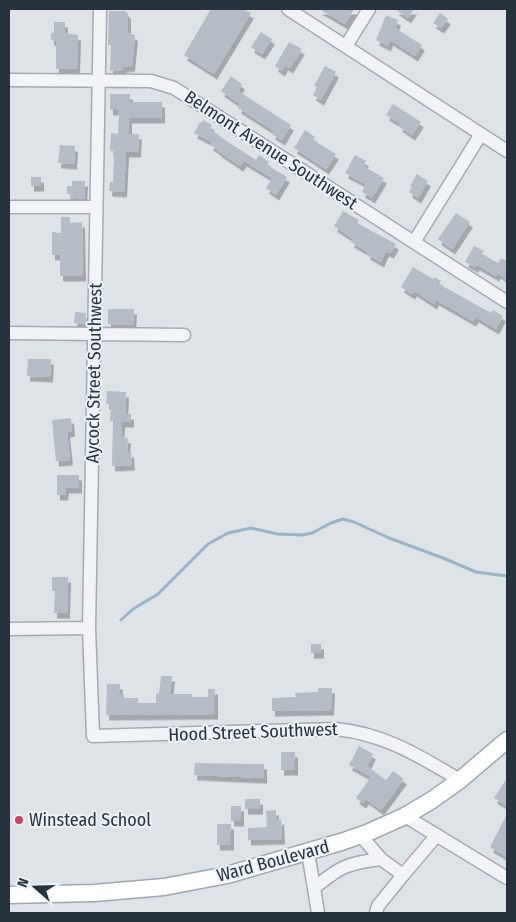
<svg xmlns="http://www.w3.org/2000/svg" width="516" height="922" viewBox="0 0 516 922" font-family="'Fira Sans Condensed',sans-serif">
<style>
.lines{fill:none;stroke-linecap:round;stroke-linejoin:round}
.stream{stroke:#98b4c9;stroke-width:3}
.building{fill:#b5bcc5;filter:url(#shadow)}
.minor-casing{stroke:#a3aab2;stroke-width:15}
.major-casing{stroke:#9da8b4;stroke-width:19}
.minor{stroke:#f1f3f6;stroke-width:12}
.major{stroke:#fff;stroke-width:16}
.poi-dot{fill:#d13f62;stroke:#edf2f6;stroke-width:2}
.labels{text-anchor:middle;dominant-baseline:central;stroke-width:4;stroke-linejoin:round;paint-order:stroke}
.street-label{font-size:18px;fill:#27323f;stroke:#edf2f6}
.poi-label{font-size:18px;fill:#27323f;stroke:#edf2f6;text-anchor:start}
</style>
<defs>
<filter id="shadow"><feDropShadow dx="3" dy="5.5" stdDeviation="0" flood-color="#0004"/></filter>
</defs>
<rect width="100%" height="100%" fill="#dee3e8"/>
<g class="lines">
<!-- stream -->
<path class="stream" d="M121,620L133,609L158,594L208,544L228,533L251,528L278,534L302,535L312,533L331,523L343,519L354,522L389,538L443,558L476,572L507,576"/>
</g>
<!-- building -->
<path class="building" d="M211,9H243L251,13L214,74L184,55Z
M319,9H354L345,24Z
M395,9H414L408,18Z
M109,11H126V13H128V33L135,35L132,66L123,67V71H110L111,45H108Z
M440,13L448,19L441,28L433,23Z
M386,15L398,20L395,28L422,45L415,56L390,40L388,46L376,40Z
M54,22H65V33L78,35L77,69H56V41L51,40V33H54Z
M261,32L272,39L262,54L251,47Z
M289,42L302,49L290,68L285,65L282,71L275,66Z
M325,66L336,72L321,100L313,95L317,87L314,86Z
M231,76L242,84L238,91L291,125L282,140L272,134L274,131L238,108L240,104L221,91Z
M110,94H130V102H162V118H129V134H139L138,152H126L124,192L109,191L110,182H113L114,151H110L111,133L118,134L119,110H110Z
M393,104L421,122L412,135L399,126L401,124L386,115Z
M203,120L212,125L210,129L228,142L256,160L259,155L269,162L267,165L287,177L276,195L266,188L272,178L244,161L240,166L218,151V150L210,145L212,142L194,133L200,122L202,123Z
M305,130L315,137L313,140L336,154L326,169L294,148Z
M60,145L75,146L74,164L58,163Z
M355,155L366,161L363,166L384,178L372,198L362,192L366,184L345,173Z
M417,174L428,181L418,198L409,192L412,187L410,186Z
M31,177H41V186H31Z
M72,181H85L84,199H70V194H67V186H72Z
M343,211L359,220L357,223L396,244L391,253L386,251L381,262L367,254L368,252L351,242L353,239L334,226Z
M456,213L470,222L452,249L438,239Z
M61,217H70V223L82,222L83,276H60V255H52V232L61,233Z
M474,246L484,251L482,254L498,263L501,258L507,261V280L498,273L496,276L477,265L475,267L465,262Z
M413,267L433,279L434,277L441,281L439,284L491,313L493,310L503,316L496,329L476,317L473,321L436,300L434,304L414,291L412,294L401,287Z
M108,309H134L133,325L108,324Z
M75,312L86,313L85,324L74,323Z
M28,359H51L50,377L27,376Z
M107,391L126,392L125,414H131V422H122L121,437L128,438L127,452H131L132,465L112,466L113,421H110L111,404H106Z
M71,418L72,431L67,432L70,460L56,461L52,420Z
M57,475H79V488H66L65,495H57Z
M52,577H68L67,613H54L55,591H52Z
M311,644H321V653H311Z
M161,676H172L170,694H192V697H208V689H215V714L106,715L107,684H120L119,694H124V698H138V703H156V693L159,694Z
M318,688H332L331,710L272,711V698L296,697L295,693L318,692Z
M359,746L373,754L367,766L386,780L393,771L404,779L381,810L366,799L363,803L356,798L371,777L349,765Z
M281,752H295V770H281Z
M195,763L264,764V778L194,775Z
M507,778V806L494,798Z
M245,799H260V809H245Z
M231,806H241V821H231Z
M276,810V820L281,819L282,839L248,840V828L267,827L266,811Z
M507,814V857L490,847Z
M217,824H231V845H217Z"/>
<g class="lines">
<!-- minor casing -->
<g class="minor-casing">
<path id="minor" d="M100,9L89,628L93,736L336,729C385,734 419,756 460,780
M288,9L507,151
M346,46L369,9
M9,80L151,81L174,88L507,302
M9,207H96
M414,242L481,134
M9,333L184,335
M9,629L89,628
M405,816L507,878
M361,836L381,859
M308,853L314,888
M318,913L314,888C340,867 347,863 381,859L403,875L437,835
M376,913L378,906L403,875"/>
</g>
<!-- major casing -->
<g class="major-casing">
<path id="major" d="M9,895L94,893L164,887L227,875L341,842L367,833L405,816L432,800L460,780L507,740"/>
</g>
<!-- minor -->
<use href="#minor" class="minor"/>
<!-- major -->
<use href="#major" class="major"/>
</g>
<!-- markers -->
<circle class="poi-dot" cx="19" cy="820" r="5"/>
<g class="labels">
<!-- street labels -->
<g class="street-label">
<text transform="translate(271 150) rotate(33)">Belmont Avenue Southwest</text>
<text transform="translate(94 373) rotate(-89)">Aycock Street Southwest</text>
<text transform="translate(253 732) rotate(-2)">Hood Street Southwest</text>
<text transform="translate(273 861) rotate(-15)">Ward Boulevard</text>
</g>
<!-- poi labels -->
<g class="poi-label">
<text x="29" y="820">Winstead School</text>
</g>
</g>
<!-- border -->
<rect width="516" height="922" fill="none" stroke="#27323f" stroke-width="20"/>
<!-- north arrow -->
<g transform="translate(35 887) rotate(290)" stroke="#edf2f6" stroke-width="4" paint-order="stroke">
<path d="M0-4L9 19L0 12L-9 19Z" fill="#27323f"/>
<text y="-8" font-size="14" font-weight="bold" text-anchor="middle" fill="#27323f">N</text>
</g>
</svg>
